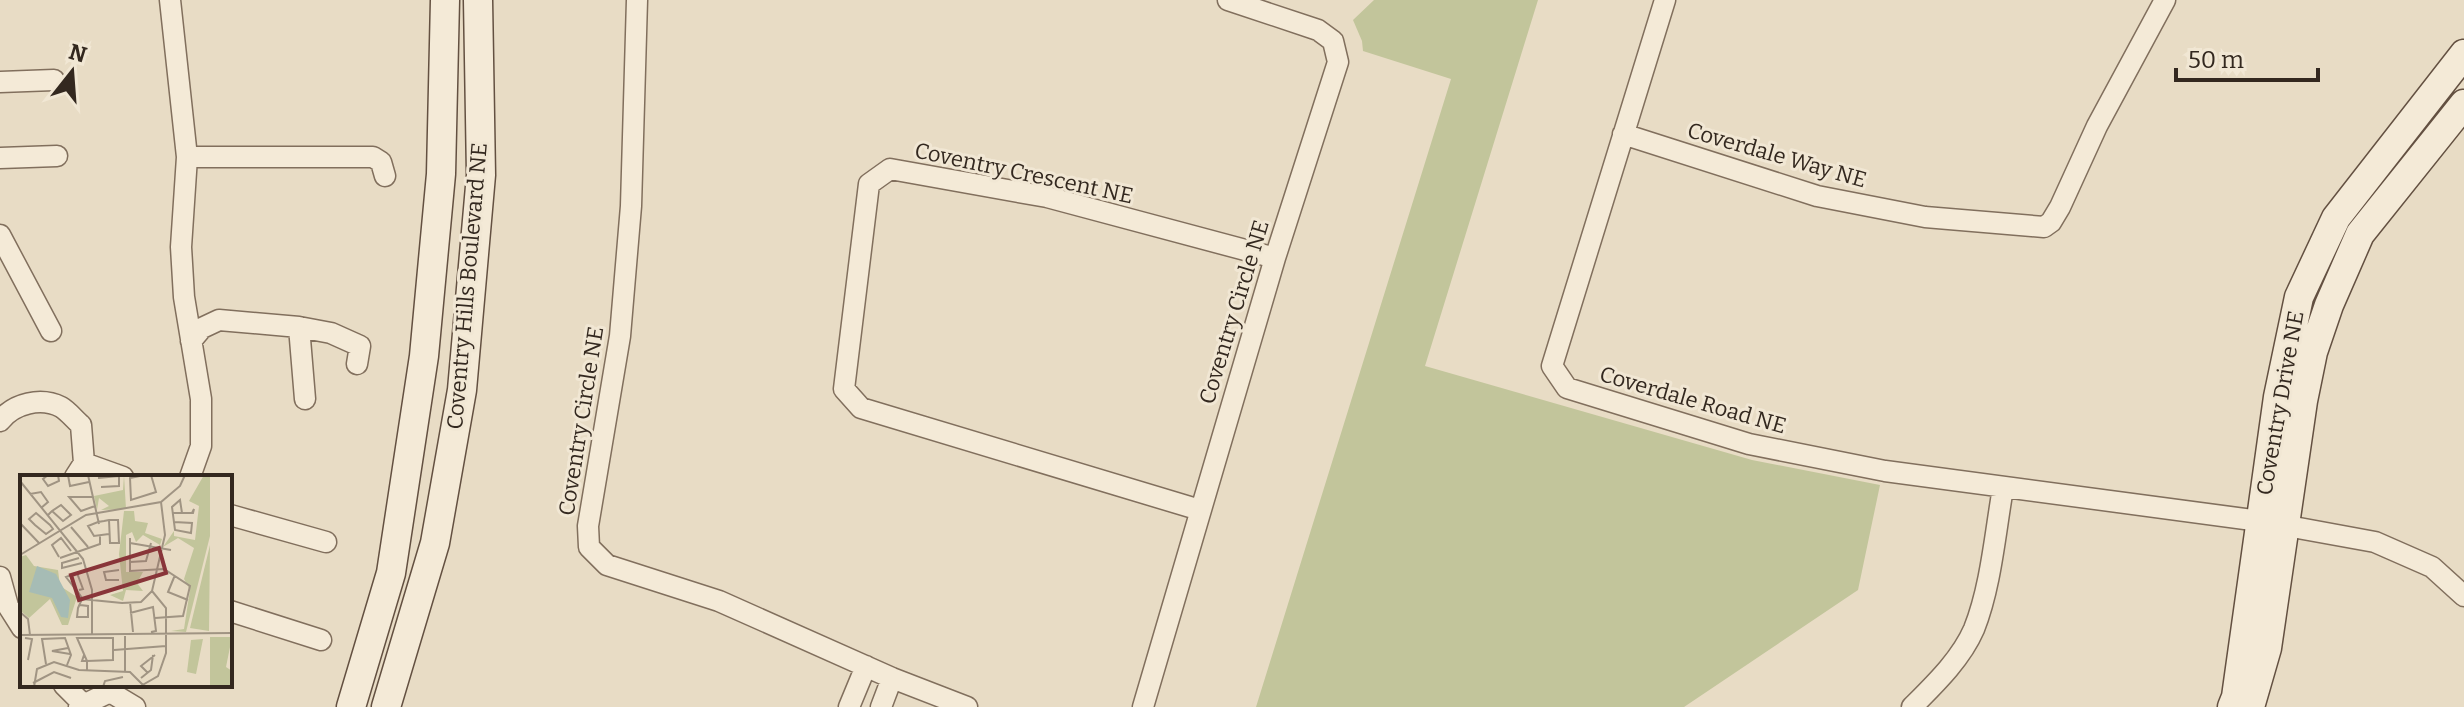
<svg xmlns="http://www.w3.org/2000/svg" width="2464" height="707" viewBox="0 0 2464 707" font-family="Bitter,serif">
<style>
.green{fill:#c2c59b}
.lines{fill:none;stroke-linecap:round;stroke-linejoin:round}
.street-casing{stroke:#816f5d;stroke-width:23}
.secondary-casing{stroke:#635041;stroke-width:31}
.street{stroke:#f4ead7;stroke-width:20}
.secondary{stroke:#f4ead7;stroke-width:28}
.labels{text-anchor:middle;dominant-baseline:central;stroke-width:6;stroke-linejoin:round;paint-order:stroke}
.street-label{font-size:22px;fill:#33281f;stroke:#f1e7d4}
.inset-road{fill:none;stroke:#a09483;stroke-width:2}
.view{fill:#893539;fill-opacity:0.15;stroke:#893539;stroke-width:4}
.inset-edge{fill:none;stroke:#33281f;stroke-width:4}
</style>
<rect width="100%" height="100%" fill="#e8dcc5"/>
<!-- green -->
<path class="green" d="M1374,0H1538L1425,366L1752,460L1880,485L1858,590L1684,707H1256L1451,79L1363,51L1362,41L1353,20Z"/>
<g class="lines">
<!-- street casing -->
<g class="street-casing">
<path id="street" d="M170,0L187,157L181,247L184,297L201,399V446L190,477
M637,0L631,206L620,336L588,526L589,547L607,565L719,601L892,678L967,707
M1665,0L1552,366L1567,388L1749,444L1885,471L2260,521L2375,542L2432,567L2464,596
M0,82L54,80
M1623,134L1817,196L1925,217L2044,227L2051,222L2060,207L2097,126L2165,0
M187,157H373L381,162L385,176
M0,158L57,156
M0,235L51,331
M299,327L305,399
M191,341L202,328L219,320L299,327L331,333L360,346L357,364
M0,421C14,403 41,397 61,407C68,411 75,420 81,425L84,463L75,477
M84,463L123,477
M1200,510L861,408L844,389L869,184L890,169L1047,197L1275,258
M230,515L326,542
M0,577L8,606L22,628
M230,611L321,640
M64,685L86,707
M103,685L110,692L135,707
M79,707L110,692
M849,707L866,666
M881,707L892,678
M1143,707L1275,258L1338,62L1333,41L1318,30L1228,0
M1912,707C1935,684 1961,659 1974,629C1991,586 1995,534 2003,488"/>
</g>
<!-- secondary casing -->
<g class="secondary-casing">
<path id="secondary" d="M351,707L391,573L424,356L441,174L445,0
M386,707L435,543L462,390L481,175L478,0
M2232,707L2236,697L2278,397L2299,297L2336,218L2464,54
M2250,707L2267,648L2303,401L2313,352L2329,305L2360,234L2464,104"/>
</g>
<!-- street -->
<use href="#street" class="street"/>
<!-- secondary -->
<use href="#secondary" class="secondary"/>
</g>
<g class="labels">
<!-- street labels -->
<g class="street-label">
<text transform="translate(1777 155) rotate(16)">Coverdale Way NE</text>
<text transform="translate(1024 173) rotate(12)">Coventry Crescent NE</text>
<text transform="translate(467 286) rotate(-85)">Coventry Hills Boulevard NE</text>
<text transform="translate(1234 312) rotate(-73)">Coventry Circle NE</text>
<text transform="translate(1693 400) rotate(16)">Coverdale Road NE</text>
<text transform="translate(2280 403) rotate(-80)">Coventry Drive NE</text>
<text transform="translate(581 421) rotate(-81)">Coventry Circle NE</text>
</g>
</g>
<!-- overview -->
<g transform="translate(20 475)">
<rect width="212" height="212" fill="#e8dcc5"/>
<path d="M104,0L106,34L81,35L89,31L79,23L77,35L74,21L103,15ZM184,0L190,2V61L166,157L151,156L164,154L170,115L164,104L174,73L158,63L143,72L154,56V61L175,65L179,31L169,26ZM104,36H114L115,46L128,48L125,58L142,64L140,70L123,60L116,67L112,57L106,60V97H123L117,108L123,116L106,115L103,126L90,120L103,116L99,79ZM190,70L189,156L170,153ZM6,80L14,91L38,95L40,111L57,122L48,150H42L30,124L9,143L0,135V82ZM190,162H212L206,192L212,196V212H190ZM183,164L176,199L167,197L171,165Z" fill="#c2c59b"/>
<path d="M17,91L36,99L50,125L48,143L41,142L32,123L9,117Z" fill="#a6bcb5"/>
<path class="inset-road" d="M28,0L23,4L28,11L39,6L38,0M48,0L50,11L69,7M68,0L79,49M125,0L110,3L111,25L136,17L131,0M78,3L99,1V11L81,12M0,6L63,84L72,115V161M10,19L21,17L28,27L21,33M73,22H49L61,36L75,31M16,38L30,50L33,54L26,59L15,50L9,44ZM153,38H173L174,34L172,38M27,41L32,36L41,30L51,40L43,46L32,36M154,47L172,48L171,58L155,55L152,32L160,25L162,38M0,48L19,68M51,52L68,72M89,59L74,61L68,51L78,47L84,46L89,45H98L99,68H90L89,45M110,63V96L144,94L170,111L163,141L135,143M110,68L151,75M0,80L66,40L141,27L160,11L165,0M39,82L32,70L41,63L51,76M40,83L80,69V60M59,83L42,88V93L62,88M110,87L126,86L131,68M99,95L84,97L86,105H99M155,100L148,117L168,125M56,115L46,102L57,98L63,114L59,115M62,123L56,114L62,124L102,128L121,127L132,116L145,60L141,27M110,127L113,157M60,130L68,131V142H57L58,133L62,124M0,137L8,144L10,160M110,138L133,132L136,156L131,157M0,160L212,158M5,163L12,164L8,185M48,173L32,176L50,179M94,175L146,171M64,180L62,186H67L93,185V163H57L67,186V196M26,189L22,164L45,163L51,180L47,190M105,196V159M128,198L121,191L135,180M121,203L131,195L133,180M13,208L34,197L51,203M14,212L17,194L34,187L59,195L110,197L125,212M83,212L85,206L103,202M119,212L138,201L146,178V133L132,116"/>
<path class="view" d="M139,73L146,98L59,125L51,100Z"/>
<rect width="212" height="212" class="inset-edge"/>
</g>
<!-- north arrow -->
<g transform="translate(72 72) rotate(17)" stroke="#f1e7d4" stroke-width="6" paint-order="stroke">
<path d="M0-6L14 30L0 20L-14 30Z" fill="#33281f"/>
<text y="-12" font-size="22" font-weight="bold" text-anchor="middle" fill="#33281f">N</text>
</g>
<!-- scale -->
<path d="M2176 68v12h142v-12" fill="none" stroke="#33281f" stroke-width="4"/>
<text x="2188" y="68" font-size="24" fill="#33281f" stroke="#f1e7d4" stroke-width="6" paint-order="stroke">50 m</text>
</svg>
